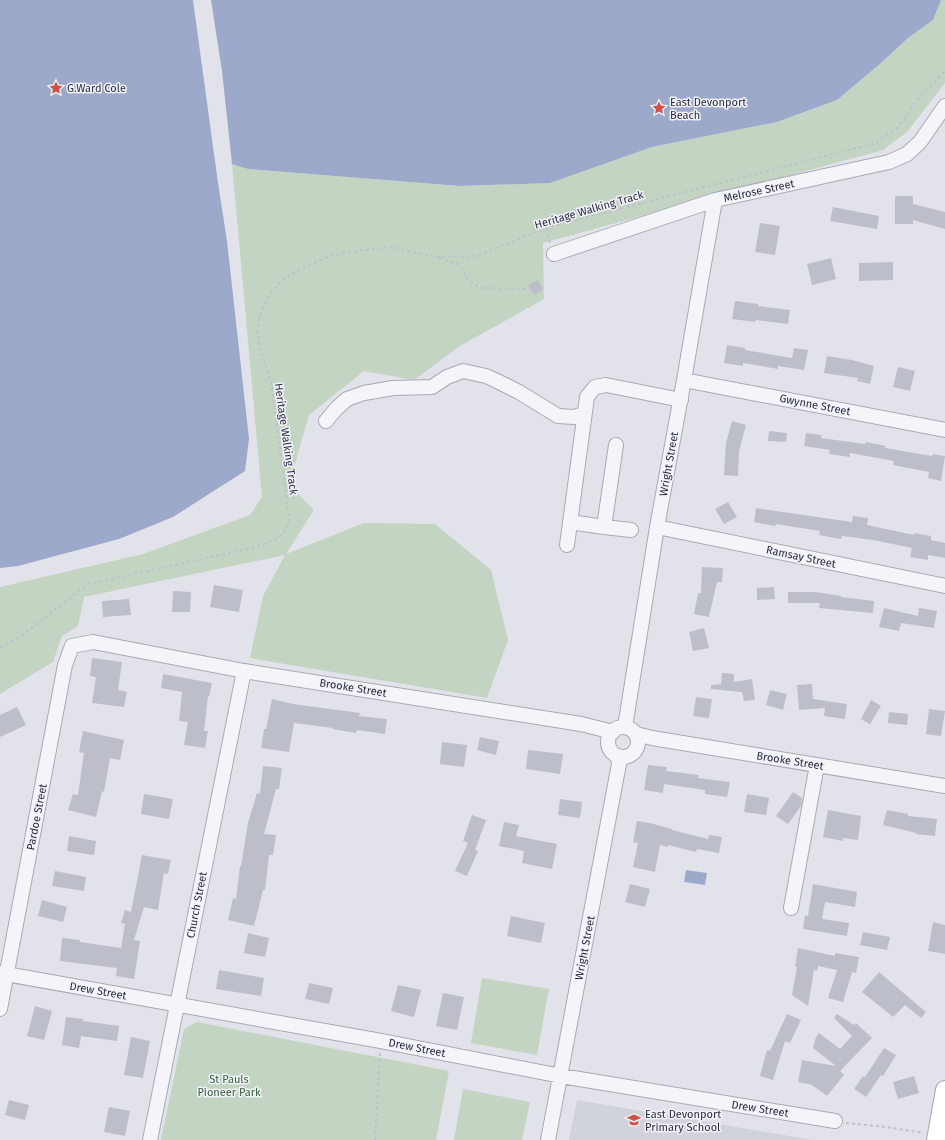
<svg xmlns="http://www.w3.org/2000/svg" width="945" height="1140" viewBox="0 0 945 1140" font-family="'Fira Sans',sans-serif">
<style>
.built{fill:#d0d2dc}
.green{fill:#c3d4c3}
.water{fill:#9da9ca}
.building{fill:#bcbeca}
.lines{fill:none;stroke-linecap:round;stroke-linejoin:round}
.minor-casing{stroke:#a7a9b5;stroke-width:16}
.major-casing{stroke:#a1a5b6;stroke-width:20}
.path{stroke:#c0c1ca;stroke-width:2;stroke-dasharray:3 3;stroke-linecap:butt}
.minor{stroke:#f5f5f9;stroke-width:14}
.major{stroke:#fff;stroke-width:18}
.labels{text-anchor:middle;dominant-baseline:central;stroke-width:3;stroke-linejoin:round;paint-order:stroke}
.poi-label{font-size:11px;fill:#2a2d43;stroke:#f2f3f8;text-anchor:start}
.street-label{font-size:11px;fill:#2a2d43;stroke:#f2f3f8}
.park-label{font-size:11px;fill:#375e38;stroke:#f2f3f8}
</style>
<rect width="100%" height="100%" fill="#e2e3ea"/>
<!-- built -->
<path class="built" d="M577,1100L813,1140H569Z"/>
<!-- green -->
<path class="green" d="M941,0H945V83L907,132L883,150L543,243L544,299L460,346L414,380L364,371L309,415L289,485L314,510L286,554L364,523L435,524L491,570L508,640L487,698L250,658L263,596L285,555L84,597L78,626L62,636L53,662L0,694V587L143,554L250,515L262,497L232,164L248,169L460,186L550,183L652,147L777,122L837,100L881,63L908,38L933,20Z
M482,978L549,989L537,1055L471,1043Z
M197,1022L449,1071L436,1140H161L184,1029Z
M463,1089L530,1102L522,1140H454Z"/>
<!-- water -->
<path class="water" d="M0,0H193L218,183L227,241L249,439L245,471L173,517L119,539L18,566L0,568Z
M211,0H941L933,20L908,38L881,63L837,100L777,122L652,147L550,183L460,186L248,169L232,164L222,71Z
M686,870L707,873L705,885L684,882Z"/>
<!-- building -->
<path class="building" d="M895,196H913V204L945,212V229L913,220V224H895Z
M833,207L879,216L877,229L830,221Z
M760,223L780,226L775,255L755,252Z
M831,258L836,279L812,285L807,264Z
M893,262V280L859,281V263Z
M538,280L543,290L534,295L528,285Z
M735,301L758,304V306L790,310L788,324L756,320L755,322L732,319Z
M727,345L745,348V350L792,358L794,348L808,350L804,370L778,366V369L743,363V366L724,363Z
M827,356L852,360L874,366L870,384L857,381L858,378L824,373Z
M898,367L915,371L910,391L893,387Z
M732,421L746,425L739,451L738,476L724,475L726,443Z
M769,431L787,433L786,442L768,441Z
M806,433L822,435L821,438L865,444L866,442L886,446L885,448L932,456L933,454L945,456L941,481L928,478L929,472L893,465L894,461L850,453V457L829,454L830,450L804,446Z
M728,502L737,517L724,524L715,509Z
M756,508L852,522L853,516L868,518L867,525L914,535V533L931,536V540L945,543V558L928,555V560L910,557L912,548L873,540L842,536L841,539L819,535L820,531L776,524L775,526L754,522Z
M702,567L723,568L722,582H717L709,617L694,614L698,593H701Z
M214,585L243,590L239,612L210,607Z
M774,587L775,599L757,600V588Z
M173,591L191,592L190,612H172Z
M788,592H816L841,596V597L874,601L873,613L819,608L820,603H788Z
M129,599L131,615L103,617L102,601Z
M884,608L918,616L919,608L937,611L934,628L901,623L899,631L879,627Z
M704,628L709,648L693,651L689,632Z
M92,658L122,662L118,690L127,692L124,707L92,703L96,677L90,676Z
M722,673L734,674V682L752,679L755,700L744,701L742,692L711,689V685L721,684Z
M163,674L212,683L209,697L208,696L204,731H208L205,748L184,745L188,722L179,721L182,692L161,688Z
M812,684L813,699L847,704L845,719L824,716L825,708L799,710L797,685Z
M770,690L787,694L783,710L766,705Z
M696,697L712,699L709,718L693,716Z
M272,699L293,704L360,713L359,716L387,719L385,734L357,730L356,733L332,729L333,728L294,723L289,752L261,748L264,729H266Z
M871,700L881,706L870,724L861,719Z
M17,707L26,725L0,737V715Z
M929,709L945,711L941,736L926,734Z
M889,712L908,714L907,725L888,723Z
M83,731L124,740L120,760L110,758L104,792L102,791L96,817L68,810L73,794L78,795L84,753L79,752Z
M480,737L499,741L496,755L477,750Z
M442,742L467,745L464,767L440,764Z
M528,750L563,754L560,774L526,769Z
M648,765L667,767L666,771L699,775L698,778L730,782L727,797L705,794V790L664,784L663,793L644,790Z
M263,766L282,768L279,789H276L264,834L276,835L273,855H269L265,890H263L254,926L228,920L233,898L236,899L240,866H241L248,823L257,793L260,794Z
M793,792L802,798L801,806L788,824L776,816Z
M144,794L173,799L169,819L141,814Z
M747,794L769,798L766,815L744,812Z
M560,799L582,802L580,818L558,815Z
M828,810L861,816L858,840L843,838V841L823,837Z
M887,810L908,814V816L937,819L935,836L916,834V833L883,825Z
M472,815L486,820L475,850L478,851L467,876L455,871L468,843L463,841Z
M637,821L650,823L672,829V830L708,839L709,835L722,837L719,853L697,849L696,852L668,845V847L660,845L655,872L633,867L638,843L633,842Z
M504,822L519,825L516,836L557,844L552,869L522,863L524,851L499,846Z
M69,836L96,841L94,855L67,851Z
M142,855L171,860L168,874L164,873L158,910L144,907L134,940L140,941L134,979L116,976L117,968L60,961L62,938L80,940V942L121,948L125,924L121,923L125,910L131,912Z
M55,871L86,877L84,891L52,886Z
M630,884L650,889L645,907L625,902Z
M813,884L857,892L855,907L825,902L822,919L849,923L847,936L803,929L805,915L808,916Z
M42,900L67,907L63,922L38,916Z
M511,916L545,923L541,943L507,936Z
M933,922L945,925V954L928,951Z
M863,932L890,937L887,950L860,945Z
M248,933L269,938L265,957L244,953Z
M798,948L835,956V953L859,957L856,973L852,972L843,1002L828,998L837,970L818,966L817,971L814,970L808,1006L792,995L797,967L795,966Z
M219,970L264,978L261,996L216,989Z
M879,972L926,1012L921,1018L905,1005L893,1017L862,992Z
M309,983L333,988L329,1004L305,999Z
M398,985L421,990L414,1017L391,1011Z
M443,993L464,997L457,1030L436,1026Z
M35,1006L52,1011L44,1040L27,1036Z
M787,1014L801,1020L790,1043L785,1041L773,1080L760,1076L767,1050L770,1051Z
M837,1014L854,1025L856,1023L872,1038L840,1071L844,1075L827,1096L812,1085L798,1082L802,1060L836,1066L813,1048L816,1037L819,1033L840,1049L852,1036L834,1018Z
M66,1017L83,1019V1021L119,1026L117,1041L81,1036L79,1048L62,1045Z
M131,1037L150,1041L143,1078L124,1075Z
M884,1048L896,1055L883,1076L881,1075L866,1097L854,1089L863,1076L865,1077Z
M914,1076L919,1093L898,1099L893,1082Z
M9,1100L29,1105L25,1120L5,1115Z
M109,1107L130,1111L125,1136L104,1132Z"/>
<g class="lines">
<!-- minor casing -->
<g class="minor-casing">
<path id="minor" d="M554,254L715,200L889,162L907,154L920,142L945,106
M684,380L945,430
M326,421L336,409L347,399L364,393L393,388L432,387L447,377L463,371L486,376L497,381L519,392L558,416L574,417L584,414
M570,522L604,527L631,530
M604,527L616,445
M657,527L945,586
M567,545L587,397L595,387L606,385L681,400
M625,727L657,527L684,380L715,200
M608 742a15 15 0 1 1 30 0a15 15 0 1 1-30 0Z
M636,734L652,738L945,786
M791,908L817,765
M0,973L381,1041L561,1076L835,1121
M0,1009L65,665L72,646L93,642L244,671L581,724L613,732
M150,1140L244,671
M548,1140L619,764L618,756"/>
</g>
<!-- major casing -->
<g class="major-casing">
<path id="major" d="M936,1140L945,1090"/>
</g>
<!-- path -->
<path class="path" d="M546,228L550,243
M439,258L458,264L462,268L466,278L475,285L482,288L526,289
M0,647L20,637L88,584L248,549C266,544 288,539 289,518L271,383L260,348L257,330L261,313L270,294L280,282L298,270L330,256L362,250L392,247L436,257L477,256L546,228L876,143L898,127L919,98L945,71
M846,1123L886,1127L923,1133
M375,1140L380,1053"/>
<!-- minor -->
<use href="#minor" class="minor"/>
<!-- major -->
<use href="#major" class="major"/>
</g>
<!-- icons -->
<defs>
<g id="sight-bare" transform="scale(1.08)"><path d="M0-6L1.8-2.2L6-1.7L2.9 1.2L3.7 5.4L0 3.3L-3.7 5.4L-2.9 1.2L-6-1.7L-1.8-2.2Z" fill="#cf5147" stroke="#f2f3f8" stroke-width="2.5" paint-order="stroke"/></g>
<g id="school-bare" transform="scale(1.08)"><path d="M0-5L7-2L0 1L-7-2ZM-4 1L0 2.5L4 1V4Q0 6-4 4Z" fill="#cf5147" stroke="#f2f3f8" stroke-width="2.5" paint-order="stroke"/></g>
</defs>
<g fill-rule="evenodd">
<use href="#sight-bare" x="56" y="88"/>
<use href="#sight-bare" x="659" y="108"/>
<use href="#school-bare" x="634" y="1120"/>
</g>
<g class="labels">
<!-- poi labels -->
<g class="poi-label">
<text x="67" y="88">G.Ward Cole</text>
<text x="670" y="102">East Devonport<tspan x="670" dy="13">Beach</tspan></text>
<text x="645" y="1114">East Devonport<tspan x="645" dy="13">Primary School</tspan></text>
</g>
<!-- street labels -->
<g class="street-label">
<text transform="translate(759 191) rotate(-12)">Melrose Street</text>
<text transform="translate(589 210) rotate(-16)">Heritage Walking Track</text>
<text transform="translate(815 405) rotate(11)">Gwynne Street</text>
<text transform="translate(286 439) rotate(82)">Heritage Walking Track</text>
<text transform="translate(669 464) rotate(-80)">Wright Street</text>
<text transform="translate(801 557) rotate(12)">Ramsay Street</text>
<text transform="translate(353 688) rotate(9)">Brooke Street</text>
<text transform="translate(790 761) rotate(9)">Brooke Street</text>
<text transform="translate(37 817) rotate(-79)">Pardoe Street</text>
<text transform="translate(197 905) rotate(-79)">Church Street</text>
<text transform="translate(585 948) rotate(-79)">Wright Street</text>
<text transform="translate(98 991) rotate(10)">Drew Street</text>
<text transform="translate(417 1048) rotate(11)">Drew Street</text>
<text transform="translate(760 1109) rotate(9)">Drew Street</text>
</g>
<!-- park labels -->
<g class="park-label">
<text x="229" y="1079">St Pauls<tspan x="229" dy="13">Pioneer Park</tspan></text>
</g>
</g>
</svg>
